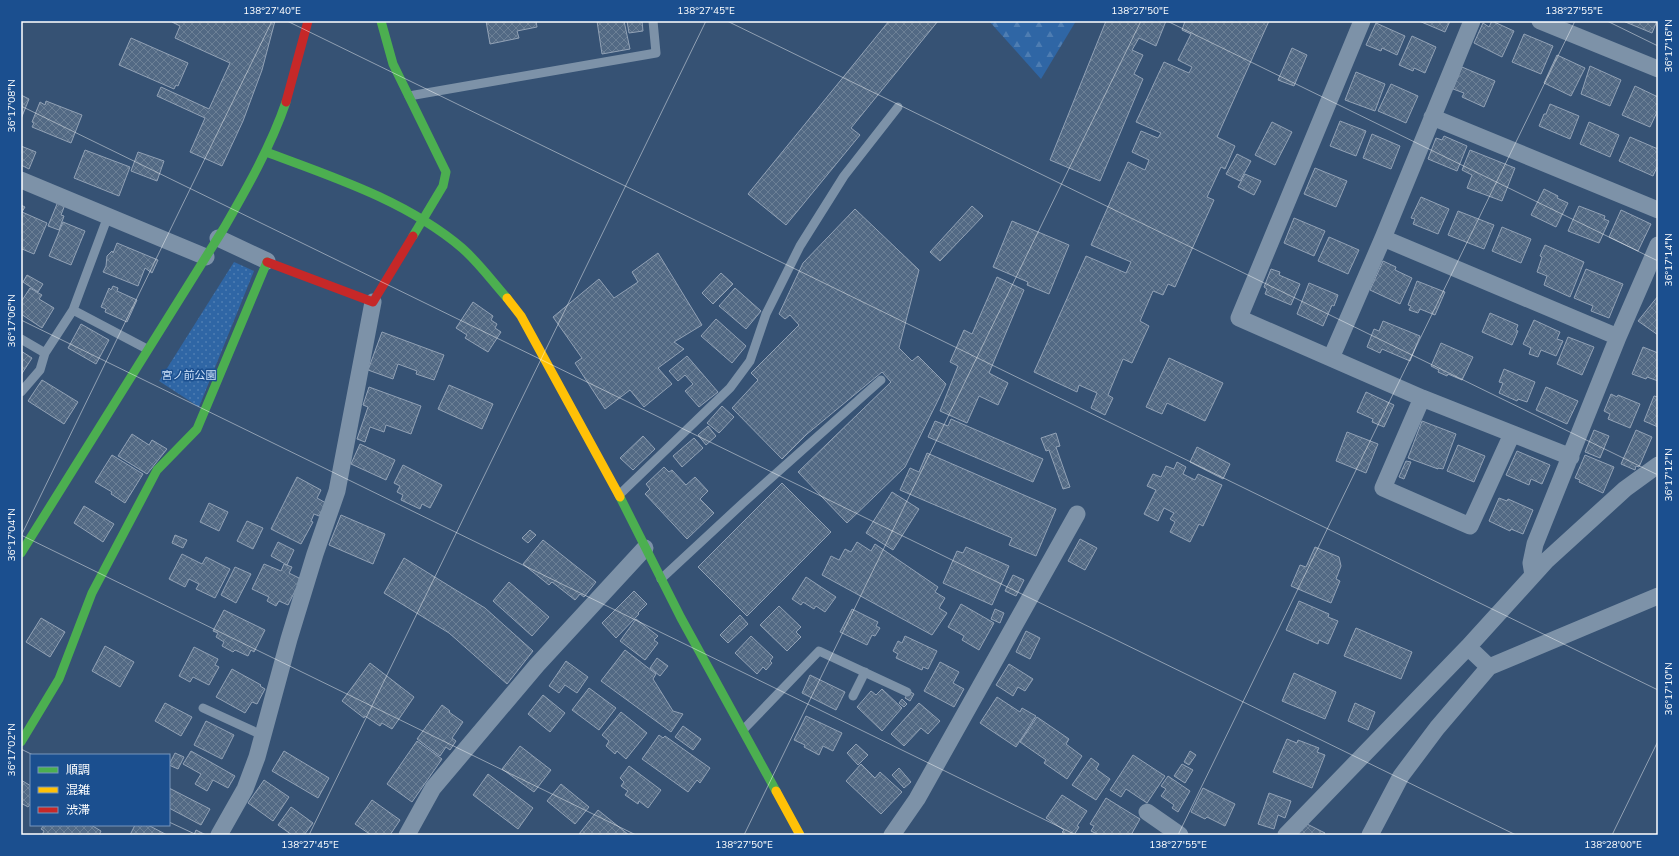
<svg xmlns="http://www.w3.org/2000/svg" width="1679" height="856" viewBox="0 0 1679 856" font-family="'Nunito Sans','Noto Sans JP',sans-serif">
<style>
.forest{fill:url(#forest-firs)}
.park{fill:url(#park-dots)}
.building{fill:url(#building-cross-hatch);stroke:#92a2b6}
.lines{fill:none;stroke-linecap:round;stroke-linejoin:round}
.lane{stroke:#7d92a8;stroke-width:9}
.street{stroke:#7d92a8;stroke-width:17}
.fast{stroke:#4caf50;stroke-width:9}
.slow{stroke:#ffc107;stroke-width:9}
.jam{stroke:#c62828;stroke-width:9}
.ticks{fill:none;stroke:#fff;stroke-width:1;stroke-opacity:0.45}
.labels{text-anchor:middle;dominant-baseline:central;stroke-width:3;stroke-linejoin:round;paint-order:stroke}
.park-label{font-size:11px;fill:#cfe3fa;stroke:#1b4f8f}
.neatline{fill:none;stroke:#fff;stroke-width:1.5}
.ticks-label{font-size:10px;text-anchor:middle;fill:#fff}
</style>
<defs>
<pattern id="forest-firs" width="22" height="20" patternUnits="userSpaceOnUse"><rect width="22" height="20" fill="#2f66a5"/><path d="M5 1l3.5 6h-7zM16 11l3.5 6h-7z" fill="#4e7db2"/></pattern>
<pattern id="park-dots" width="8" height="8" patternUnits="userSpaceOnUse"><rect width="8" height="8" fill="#2f66a5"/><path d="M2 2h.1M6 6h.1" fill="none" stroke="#4e7db2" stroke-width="1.8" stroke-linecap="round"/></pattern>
<pattern id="building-cross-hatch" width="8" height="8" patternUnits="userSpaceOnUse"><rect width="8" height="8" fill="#526984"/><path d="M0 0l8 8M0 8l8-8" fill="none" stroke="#6c8096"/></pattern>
</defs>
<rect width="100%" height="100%" fill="#365274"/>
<!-- forest -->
<path class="forest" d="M989,21H1076L1041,79Z"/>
<!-- park -->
<path class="park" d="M234,262L254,271L199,407L159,381Z"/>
<!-- building -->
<path class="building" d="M172,21H275L262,70L243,121L222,166L190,152L205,118L157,96L161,87L209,109L230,63L175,38L180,26L172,22Z
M486,21H536L537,27L517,31L519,38L490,44Z
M597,21H624L630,49L602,54Z
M627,21H642L643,31L629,33Z
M889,21H938L851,128L860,135L786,225L748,194Z
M1106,21H1166L1156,46L1139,38L1132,50L1143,55L1134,74L1143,79L1100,181L1050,160Z
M1185,21H1269L1217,137L1235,146L1225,169L1221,167L1207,197L1214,200L1175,287L1168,284L1163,295L1153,291L1140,321L1149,326L1132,363L1123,359L1108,395L1113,398L1105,415L1091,408L1097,393L1079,385L1077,392L1034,372L1086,256L1126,273L1131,262L1091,245L1128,162L1145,170L1149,160L1132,152L1141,131L1158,138L1161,133L1136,122L1164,62L1189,73L1192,67L1178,60L1191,34L1182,30Z
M1419,21H1450L1445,32Z
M1492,21L1514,31L1502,57L1474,43L1483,23L1489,27Z
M1623,21H1657L1652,33Z
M1376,23L1405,36L1397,55L1382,48L1381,51L1366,45Z
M1524,34L1553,46L1541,74L1512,62Z
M1412,36L1436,47L1425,73L1414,68L1413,71L1399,65Z
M131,38L188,63L178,86L176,85L174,89L119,65Z
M1292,48L1307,55L1294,86L1278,80Z
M1557,55L1585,68L1571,96L1544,83Z
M1590,66L1621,80L1610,106L1581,94Z
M1462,67L1495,81L1484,107L1462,97L1464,93L1453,89Z
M1356,72L1385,84L1375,111L1345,100Z
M1391,84L1418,96L1406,123L1378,111Z
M1635,86L1658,97V110L1650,127L1622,115Z
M21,95L29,99L21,119Z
M46,101L82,115L71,143L32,127L34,123L32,122L40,102L45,105Z
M1550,104L1579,116L1570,139L1539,126L1544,114H1546Z
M1340,121L1366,131L1356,156L1330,146Z
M1272,122L1292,132L1275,165L1255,155Z
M1589,122L1619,135L1610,157L1580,144Z
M1372,134L1400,146L1391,169L1363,158Z
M1444,136L1467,146L1457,171L1428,159L1436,138L1442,140Z
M1630,137L1658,149V165L1653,176L1619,161Z
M21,146L36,152L29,169L21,165Z
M85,150L130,167L119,196L74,178Z
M1470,150L1515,168L1502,201L1467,188L1472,175L1462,170Z
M138,152L164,161L157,181L131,171Z
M1237,154L1251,161L1240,181L1226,174Z
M1315,168L1347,181L1336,207L1304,194Z
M1245,174L1261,181L1254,195L1238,187Z
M1544,189L1558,196L1557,198L1568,203L1556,227L1531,215Z
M1421,197L1449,209L1438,234L1413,224L1415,219L1411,218Z
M59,199L66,202L61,215L64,216L59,230L48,226Z
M21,205L25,207L22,212L47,223L34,254L22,249L21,252Z
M972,206L983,216L940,261L930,252Z
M1579,206L1605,216L1604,219L1609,221L1599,243L1568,231Z
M855,209L919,270L899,348L912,361L918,356L946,384L905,467L847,523L798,472L891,382L882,372L807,434L782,459L732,408L758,380L751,373L799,325L790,315L785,319L779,314L803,263Z
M1621,210L1651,224L1638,251L1609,237Z
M1458,211L1494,225L1484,249L1448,235Z
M1294,218L1325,231L1314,256L1284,243Z
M1012,221L1069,245L1049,294L1027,285L1028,282L993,267Z
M63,222L85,231L71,265L49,256Z
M1502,227L1531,239L1521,263L1492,251Z
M1329,237L1359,250L1348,274L1318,261Z
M117,243L158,260L152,273L145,268L138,286L103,272L106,266L107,256L112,251L113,253Z
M1545,245L1584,262L1570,297L1544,285L1547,276L1537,272L1542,257L1540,256Z
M658,253L702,325L674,342L684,349L658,368L672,384L644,407L630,390L605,409L575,363L582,358L553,317L599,279L614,298L638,282L632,272Z
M1383,261L1396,267L1395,270L1412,278L1400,304L1370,290Z
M1271,269L1280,272L1279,275L1300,284L1291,305L1265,294L1267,289L1264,287Z
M1586,269L1623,284L1609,318L1591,311L1593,306L1574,298Z
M721,273L733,284L713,304L702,293Z
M27,275L43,284L38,292L23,282Z
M997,277L1024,290L989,373L1008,383L998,405L979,396L967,423L940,411L958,366L950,362L964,330L972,334Z
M1417,281L1445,292L1435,315L1420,309L1418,313L1409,310L1411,306L1408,305Z
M1309,283L1338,295L1334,306L1332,305L1323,326L1297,314Z
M113,286L118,288L117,291L137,300L127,322L105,312L106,309L101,307L109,288L111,290Z
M30,288L42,295L39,299L54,308L42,328L21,314V302Z
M735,288L761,311L746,329L719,306Z
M1658,296V335L1638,321Z
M473,302L493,316L491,320L497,324L495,328L501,332L488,352L465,338L467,335L456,328Z
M1490,313L1518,325L1516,330L1518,331L1512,345L1482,332Z
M716,319L746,346L732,363L701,336Z
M1534,320L1560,332L1557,339L1563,341L1556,356L1541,350L1538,357L1529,354L1531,348L1523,344Z
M1383,321L1420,336L1410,361L1382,349L1380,353L1367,347L1374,329L1379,331Z
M81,324L109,340L96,364L68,348Z
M382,332L444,355L434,380L416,374L417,371L398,364L393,379L368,370Z
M1568,337L1594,347L1582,375L1557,364Z
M1441,343L1473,357L1462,380L1448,374L1447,376L1438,372L1439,370L1431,366Z
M1643,347L1658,353V381L1647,377L1646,379L1632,374Z
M21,351L32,358L21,375Z
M687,356L718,392L699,407L685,391L693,384L685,375L678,381L669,371Z
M1169,358L1223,383L1205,421L1167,403L1162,414L1146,407Z
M1504,369L1535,382L1527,402L1518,399L1517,401L1499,393L1503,383L1499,382Z
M42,380L78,402L64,424L28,401Z
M449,385L493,404L482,429L438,409Z
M369,387L421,406L411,434L386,425L384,432L370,427L365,442L357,439L368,407L363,405Z
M1546,387L1578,401L1567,424L1536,410Z
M1366,392L1394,405L1384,427L1372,422L1373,419L1357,412Z
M1611,394L1617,397L1618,395L1640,404L1630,428L1608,419L1610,414L1604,411Z
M1654,396L1658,397V427L1644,421Z
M722,406L734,417L719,433L707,423Z
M951,419L1043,459L1033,482L928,437L935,421L948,426Z
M1422,421L1456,434L1443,469L1438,468V469L1408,458Z
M708,426L716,436L706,445L698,435Z
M1594,430L1609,436L1600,458L1585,452Z
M1636,430L1652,437L1639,467L1636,466L1635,470L1621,464Z
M1347,432L1378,444L1366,473L1336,461Z
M1056,433L1060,446L1056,447L1070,487L1063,489L1049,450L1046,451L1041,438Z
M132,434L149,445L152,440L167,449L147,474L118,456Z
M643,436L655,449L633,470L620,458Z
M694,438L703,448L682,467L673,456Z
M360,444L395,460L386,480L351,464Z
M1458,445L1485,456L1474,482L1447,471Z
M1197,447L1230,464L1223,479L1190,462Z
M1517,451L1550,465L1542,484L1531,479L1529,485L1506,475Z
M927,453L1056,509L1036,556L1009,545L1012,538L900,490L910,468L919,472Z
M112,455L143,474L125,503L111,494L112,492L95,482Z
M1585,455L1614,467L1603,493L1579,482L1580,480L1575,478Z
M1406,461L1411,462L1404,479L1399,477Z
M1177,462L1186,467L1183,474L1195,480L1198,474L1222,485L1203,526L1199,524L1190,542L1170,532L1175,522L1170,519L1174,513L1164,508L1158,521L1144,514L1156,490L1147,486L1153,474L1161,477L1166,466L1174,469Z
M403,465L442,485L430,508L422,504L420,509L401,500L403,495L397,492L400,486L394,483Z
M664,467L669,472L672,470L686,485L695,477L708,491L700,499L714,513L687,539L645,494L650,489L646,484Z
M297,477L321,490L317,498L326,503L319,516L314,514L311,521L313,522L301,544L271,529Z
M782,483L831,532L747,616L698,567Z
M892,492L919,509L893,550L866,533Z
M1499,498L1507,501L1508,499L1533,510L1523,534L1511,529L1510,531L1489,521Z
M209,503L228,512L219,531L200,522Z
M84,506L114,524L103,542L74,523Z
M341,515L385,534L373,564L329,545Z
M247,521L263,528L253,549L237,541Z
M530,530L536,535L528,543L522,538Z
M175,535L187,540L183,548L172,543Z
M1080,539L1097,548L1085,570L1068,561Z
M543,540L596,582L584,597L580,594L575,600L552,582L549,585L523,564Z
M278,542L294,550L287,565L271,556Z
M857,542L871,551L875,544L938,587L935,592L945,598L939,608L947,613L932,635L822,575L831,556L839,560L845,549L851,552Z
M966,547L1009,566L992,605L943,583L957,551L963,553Z
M1315,547L1339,557L1341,566L1336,579L1340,581L1331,603L1291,586L1300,565L1306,567Z
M182,554L202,564L206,557L230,569L215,598L196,589L199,584L189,579L185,587L169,579Z
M404,558L485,608L533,651L507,684L449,633L384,593Z
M264,564L281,571L284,564L292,567L289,573L301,579L288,605L279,601L276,606L267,601L269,597L252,589Z
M235,567L251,574L236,603L221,595Z
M1013,575L1024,580L1016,596L1005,591Z
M806,577L836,597L825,612L816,606L814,609L803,602L801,605L792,599Z
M509,582L549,617L532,636L493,601Z
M634,591L647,604L638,613L639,614L616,638L602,623Z
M1299,601L1329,614L1328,617L1338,621L1328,644L1319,640L1318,644L1286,630Z
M961,604L994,623L979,650L962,640L964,636L948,627Z
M779,606L801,627L796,632L801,637L787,651L760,625Z
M852,609L878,622L876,626L880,628L875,636L872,635L867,645L840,632Z
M995,609L1004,613L1000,623L991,619Z
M224,610L265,630L254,652L251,650L248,656L235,650L233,652L222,646L224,642L216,637L218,633L213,631Z
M740,615L748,624L728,643L720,635Z
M41,618L65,632L50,657L26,642Z
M636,619L658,636L654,640L658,643L645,660L620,641Z
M1356,628L1412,652L1401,679L1344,656Z
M1026,631L1040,638L1030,659L1016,652Z
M751,636L773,657L770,661L772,663L766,670L763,667L757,674L735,653Z
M905,636L937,651L928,669L923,667L922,670L896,658L898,654L893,651L898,641L902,643Z
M105,646L134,662L120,687L92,671Z
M194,647L218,659L215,665L219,667L209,685L193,677L190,682L179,676Z
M625,650L656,674L653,679L673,711L683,714L671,732L601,681Z
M657,658L668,666L660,676L650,668Z
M566,661L588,677L577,693L565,685L559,693L549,686Z
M940,662L959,672L953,683L964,689L954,707L924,691Z
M370,663L414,697L392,729L382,723L380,726L365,716L364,718L342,701Z
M1009,664L1033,679L1025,691L1018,687L1013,696L996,685Z
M232,669L261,685L260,686L265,689L257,704L252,702L245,713L216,697Z
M1294,673L1336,692L1325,719L1282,701Z
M810,675L845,692L836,710L802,693Z
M589,688L616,708L599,730L572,710Z
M882,689L902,708L882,731L857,707L871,691L876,695Z
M909,691L914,694L910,701L905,698Z
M543,695L565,713L550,732L528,714Z
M997,697L1020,712L1022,708L1036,716L1016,747L980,723Z
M902,699L907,704L904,707L899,703Z
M165,703L192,717L181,736L155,721Z
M919,703L940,721L928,734L921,728L904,746L891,734Z
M1355,703L1375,712L1368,730L1348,721Z
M442,705L450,711L449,712L463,722L452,738L456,741L450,750L446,747L440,756L417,739Z
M621,712L647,733L626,759L617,751L615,754L606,746L609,741L602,735Z
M806,716L842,733L833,751L823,746L819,755L804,747L805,745L794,740Z
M1037,717L1069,739L1066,744L1082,756L1067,779L1044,763L1046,760L1020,742Z
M206,721L234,735L222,759L194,745Z
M683,726L701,739L693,750L675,737Z
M659,735L663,738L665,736L710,768L700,783L697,780L688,792L642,759Z
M1287,739L1297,743L1298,740L1319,748L1317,752L1325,755L1312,788L1273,772Z
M417,741L442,759L412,802L387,784Z
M856,744L868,755L858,765L847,753Z
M520,746L551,770L534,792L502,769Z
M191,751L235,776L228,788L213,780L207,791L195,784L201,774L183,764Z
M284,751L329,778L318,798L272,771Z
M1190,751L1196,755L1189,765L1184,762Z
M175,753L184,757L178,769L169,765Z
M1133,755L1165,776L1147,803L1126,789L1121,797L1110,790Z
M1091,758L1099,764L1096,769L1110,779L1096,800L1072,785Z
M861,764L875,778L880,772L902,792L881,814L846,781Z
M1182,764L1193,770L1185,783L1174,776Z
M629,766L661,790L648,808L639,801L638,804L625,795L628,791L621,786L624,782L620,778Z
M899,768L911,782L904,788L892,775Z
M488,774L533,808L518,829L473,795Z
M1168,776L1190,791L1178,812L1172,808L1174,805L1161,796L1166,789L1161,786Z
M21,780L31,786V803L28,807L21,803Z
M264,780L289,797L273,821L248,803Z
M561,784L589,807L575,824L547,801Z
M169,788L210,809L201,825L169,808Z
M1203,788L1235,804L1225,826L1207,817L1205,819L1191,812Z
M1269,793L1291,801L1285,818L1278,815L1274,829L1258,824Z
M1062,795L1087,811L1077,826L1079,827L1074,835H1066L1062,832L1064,830L1046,818Z
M1106,798L1140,819L1131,835H1099L1091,831L1094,826L1090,824Z
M372,800L400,820L390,835H371L355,824Z
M291,807L313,823L304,835H292L278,825Z
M598,810L629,835L579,834Z
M1303,822L1325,833L1324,835H1297Z
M44,825H91L101,831L99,835H42L44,831L41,829Z
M135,825H148L167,835H130Z
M196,830L206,835H194Z"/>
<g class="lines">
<!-- lane -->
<path class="lane" d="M409,96L656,53L653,21
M73,310L147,349
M21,339L45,353
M21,392L40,370L45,353L73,310L108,216
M619,495L730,388L750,361L766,314L800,246L844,176L898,107
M661,579L743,503L881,380
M853,696L865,672
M203,708L262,735
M743,730L819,651L907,692"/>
<!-- street -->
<path class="street" d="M1362,21L1239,318L1422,398L1571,457
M1540,21L1658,69
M1432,117L1658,210
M21,180L206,257
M218,238L267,261
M1383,238L1618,337
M1331,358L1383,238L1472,21
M1422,398L1383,488L1470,526L1512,434
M1533,575L1531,563L1535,544L1618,337L1658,245
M1468,647L1489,667
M1147,812L1180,835
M219,835L245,789L257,757L289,639L315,554L337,491L373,302
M407,835L433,788L537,665L645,548
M892,835L917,799L1077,514
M1286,835L1468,647L1546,561L1625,489L1658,465
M1370,835L1401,776L1437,728L1489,667L1658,596"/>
<!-- fast -->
<path class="fast" d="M381,21L393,64L446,172L443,186L413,236
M266,152C333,177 407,201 462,248C479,263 492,281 507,298
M620,497L681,618L776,791
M21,553L224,228C247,188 271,146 286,102
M21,742L59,679L92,593L157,470L197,429L267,262"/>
<!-- slow -->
<path class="slow" d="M507,298L521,316L620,497
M776,791L800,835"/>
<!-- jam -->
<path class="jam" d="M286,102L308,21
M267,262L373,302L413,236"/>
</g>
<!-- ticks -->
<path class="ticks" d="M287,21L1658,690M727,21L1658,475M1167,21L1658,261M1607,21L1658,46M21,106L1516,835M21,320L1076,835M21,535L636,835M21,536L272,21M21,749L33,755M169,822L197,835M309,835L706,21M744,835L1141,21M1178,835L1575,21M1612,835L1658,741"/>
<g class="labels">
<!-- park labels -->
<g class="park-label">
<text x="189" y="375">宮ノ前公園</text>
</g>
</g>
<!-- border -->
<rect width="1679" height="856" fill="none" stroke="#1b4f8f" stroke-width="44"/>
<!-- legend -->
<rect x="30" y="754" width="140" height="72" fill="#1b4f8f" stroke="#7695bc"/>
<rect x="38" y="767" width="20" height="6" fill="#4caf50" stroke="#7695bc"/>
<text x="66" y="774" font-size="12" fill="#ffffff">順調</text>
<rect x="38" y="787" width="20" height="6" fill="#ffc107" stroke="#7695bc"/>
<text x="66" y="794" font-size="12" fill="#ffffff">混雑</text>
<rect x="38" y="807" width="20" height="6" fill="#c62828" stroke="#7695bc"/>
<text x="66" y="814" font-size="12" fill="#ffffff">渋滞</text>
<rect x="22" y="22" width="1635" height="812" class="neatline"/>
<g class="ticks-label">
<text x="272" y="14">138°27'40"E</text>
<text x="706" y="14">138°27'45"E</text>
<text x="1140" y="14">138°27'50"E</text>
<text x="1574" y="14">138°27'55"E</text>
<text transform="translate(1668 46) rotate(-90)" y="4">36°17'16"N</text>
<text transform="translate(11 106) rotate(-90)" y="4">36°17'08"N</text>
<text transform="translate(1668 260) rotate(-90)" y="4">36°17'14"N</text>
<text transform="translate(11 321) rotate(-90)" y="4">36°17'06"N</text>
<text transform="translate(1668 475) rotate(-90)" y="4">36°17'12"N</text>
<text transform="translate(11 535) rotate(-90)" y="4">36°17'04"N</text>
<text transform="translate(1668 689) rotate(-90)" y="4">36°17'10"N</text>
<text transform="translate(11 750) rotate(-90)" y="4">36°17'02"N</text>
<text x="310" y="848">138°27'45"E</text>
<text x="744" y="848">138°27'50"E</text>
<text x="1178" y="848">138°27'55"E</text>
<text x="1613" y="848">138°28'00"E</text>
</g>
</svg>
